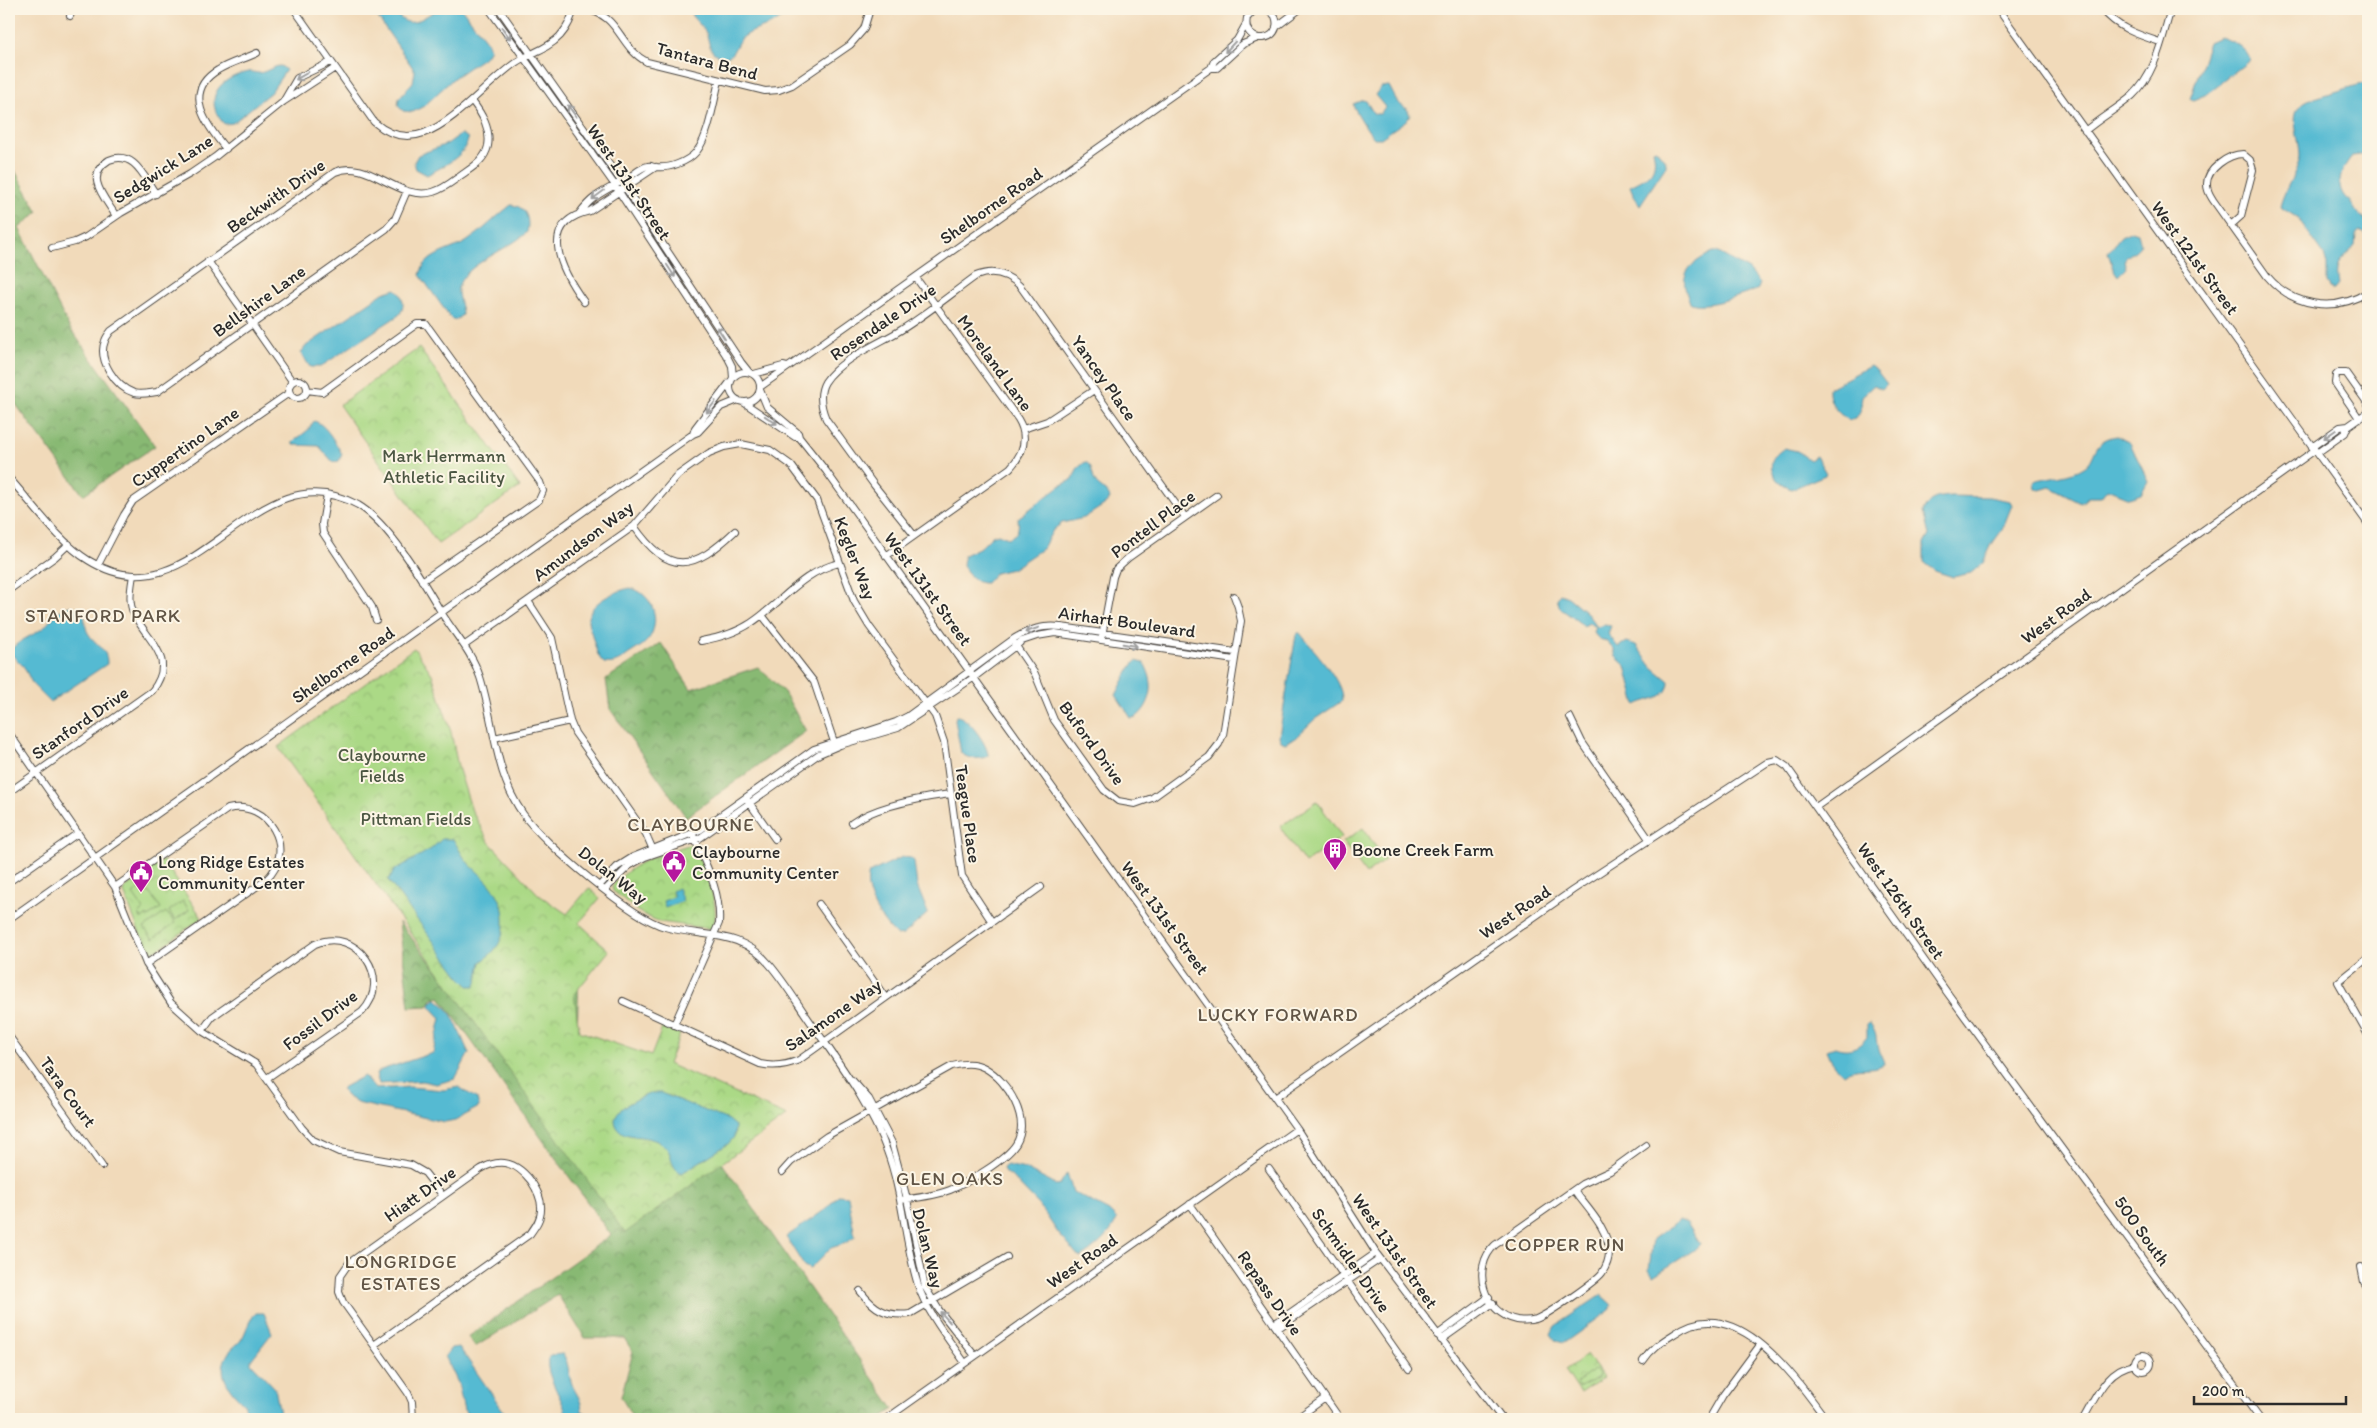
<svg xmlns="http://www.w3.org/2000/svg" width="2377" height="1428" viewBox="0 0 2377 1428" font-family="Itim,sans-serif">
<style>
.forest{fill:url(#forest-crowns);stroke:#5a724f}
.park{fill:url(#park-crowns);stroke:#6b8258}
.garden{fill:#abd986;stroke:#6b8258}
.water{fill:#54bad2;stroke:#40727e}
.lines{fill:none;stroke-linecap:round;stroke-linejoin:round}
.minor-casing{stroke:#494540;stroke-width:8}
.minor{stroke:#fff;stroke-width:6}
.oneway{stroke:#a0a0a0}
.labels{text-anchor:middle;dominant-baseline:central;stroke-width:4;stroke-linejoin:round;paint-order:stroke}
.street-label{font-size:18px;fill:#2b2b2b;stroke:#fcf5e5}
.park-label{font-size:18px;fill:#4b5642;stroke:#fcf5e5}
.poi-label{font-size:18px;fill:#2b2b2b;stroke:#fcf5e5;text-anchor:start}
.neighbourhood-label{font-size:19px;letter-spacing:1px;fill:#605445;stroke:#fcf5e5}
</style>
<defs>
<pattern id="forest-crowns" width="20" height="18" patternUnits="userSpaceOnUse" patternTransform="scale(1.25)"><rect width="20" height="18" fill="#88b973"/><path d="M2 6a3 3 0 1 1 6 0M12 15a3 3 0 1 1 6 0" fill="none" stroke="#6f975f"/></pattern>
<pattern id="park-crowns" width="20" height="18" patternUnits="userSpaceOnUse" patternTransform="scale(1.25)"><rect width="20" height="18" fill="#abd986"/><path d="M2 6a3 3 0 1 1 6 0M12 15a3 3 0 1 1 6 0" fill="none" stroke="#93ba74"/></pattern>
</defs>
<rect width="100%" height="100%" fill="#fcf5e5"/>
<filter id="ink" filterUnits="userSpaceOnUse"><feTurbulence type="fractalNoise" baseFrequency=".02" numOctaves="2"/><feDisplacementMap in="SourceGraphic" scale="10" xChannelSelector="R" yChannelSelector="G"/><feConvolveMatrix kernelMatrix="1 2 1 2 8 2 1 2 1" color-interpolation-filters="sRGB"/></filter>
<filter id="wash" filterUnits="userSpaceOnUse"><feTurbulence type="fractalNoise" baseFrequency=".0096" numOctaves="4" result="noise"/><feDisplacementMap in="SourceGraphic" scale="20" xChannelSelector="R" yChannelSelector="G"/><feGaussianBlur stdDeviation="1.12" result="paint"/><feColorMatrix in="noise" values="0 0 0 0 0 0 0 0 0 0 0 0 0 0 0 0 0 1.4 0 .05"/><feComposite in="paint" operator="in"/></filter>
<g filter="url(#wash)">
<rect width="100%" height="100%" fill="#f1daba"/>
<!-- forest -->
<path class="forest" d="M9,160L38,212L19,228L69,327L155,446L83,495L9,395Z
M661,643L691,689L758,667L784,692L806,731L686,817L610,709L606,679Z
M399,922L495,1045L579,978L576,1058L678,1188L722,1163L894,1409L879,1419H634L621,1397L633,1352L624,1338H585L558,1295L475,1347L468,1337L611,1235L440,997L432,999L428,1006L409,1007Z"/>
<!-- park -->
<path class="park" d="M419,348L520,487L438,544L339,405Z
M414,648L432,674L451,732L458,767L472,811L489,842L539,895L567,914L589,888L600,898L579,923L609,951L574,994L579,1031L651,1056L663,1026L680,1034L668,1064L787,1116L625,1233L278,747Z
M691,844C703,859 723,911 712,929L660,922L642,914L613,891L612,886C637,859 658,855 691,844Z
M163,860L202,918L150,955L147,952L123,890Z
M1587,1354L1603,1377L1580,1393L1565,1370Z"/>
<!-- garden -->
<path class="garden" d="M1317,801L1342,837L1305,863L1280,827Z
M1363,828L1385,860L1366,874L1343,842Z
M144,886L161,908L148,917L147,915L142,919L139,914L144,910L133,894Z
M183,901L189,910L175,920L169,911Z
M166,912L175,923L153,939L144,928Z
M1593,1370H1596L1599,1374L1598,1377L1579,1388L1577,1384Z"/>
<!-- water -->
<path class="water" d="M372,9H392C411,33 417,19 438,10C444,7 455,9 462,9L488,43L490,49L486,56L455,77L424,106L413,112L403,111L398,106L399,98L413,82L415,71Z
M696,9H790C774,30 757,25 741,39C734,45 734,61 720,56C707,52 710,39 705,31C701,25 696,21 692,16L691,13Z
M2220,37C2231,40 2247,48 2250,60L2205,95L2193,100L2190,99L2209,42Z
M281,66L286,70L271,92L233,123L224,124C202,99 219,78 248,72C251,71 255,73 259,73C267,72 273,66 281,66Z
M2368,82V154L2352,156C2343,167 2334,184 2345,197C2348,201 2348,197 2351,202C2356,212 2358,216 2368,222V234L2360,232L2356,235L2355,246C2343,260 2333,262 2338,284L2334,289H2331L2327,283V265L2324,255L2298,218L2280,207C2283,191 2299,169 2300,156C2300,135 2285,112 2308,100Z
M1389,86L1398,103L1407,109L1410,115L1408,119L1381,138H1374C1369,133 1354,109 1353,104L1363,100L1366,101L1374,114H1380L1385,107L1375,95L1381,87Z
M461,134L468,138C467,156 440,168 427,175L416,169L414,162L418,155L447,144Z
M1656,149L1666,162V166L1640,205L1634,196L1630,186C1647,178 1659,172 1653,150Z
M511,205C526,206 530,219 527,232C511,249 463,264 458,288C457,296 462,306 462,315L456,320H452L420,275C421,271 423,265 427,262C437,252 454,249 466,242C483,231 495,217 511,205Z
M2132,231L2138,233L2141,244C2136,253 2128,253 2124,261L2126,268L2118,276L2113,269L2108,252L2121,236Z
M1713,252H1717L1749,270L1760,283L1758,289C1746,295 1700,310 1690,302C1677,274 1688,265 1713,252Z
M396,289C403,296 406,306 399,315L320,367H310L301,353L306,346L383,293Z
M1870,366L1877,371L1887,384L1882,389L1874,385L1862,396C1860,408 1864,416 1849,420C1837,414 1828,402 1829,388Z
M314,421C326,424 336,444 342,454L339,461L333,462L319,446L293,445V442L308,430Z
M2117,436L2130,443L2148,481L2141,494L2129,498L2107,489L2101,497H2088L2081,503L2050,487L2040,490L2035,488L2034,481C2047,477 2073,475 2084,467C2098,459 2090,440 2117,436Z
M1784,448L1797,451L1810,460L1816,456L1826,473L1825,475L1792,489C1780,486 1767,473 1773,459C1774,455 1781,451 1784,448Z
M1085,462C1094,465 1091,476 1096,483C1101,489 1107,490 1110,498L1107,503L1084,518L1062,523L1053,530L1043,548L1012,569L995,573L986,583C974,584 969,574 963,566L964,555L981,547L992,536L998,534L1008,538C1019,534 1019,528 1018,518L1060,486L1073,479L1077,469Z
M1951,496L1989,497L2010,501L2012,505L2002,530L1992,544L1983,563L1971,573L1953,577L1935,571L1924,562V544L1929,535L1923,512C1929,498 1936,497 1951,496Z
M630,588C653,593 662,621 648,640C643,646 635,650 629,654C621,660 615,665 604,663C597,657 596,648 593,639C592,633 588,626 588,620C589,602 616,591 630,588Z
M1560,594L1568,597L1585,611L1597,627L1604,625L1611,626L1608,634L1618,647L1627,642L1636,645L1652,667L1669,681C1669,700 1648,698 1636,705L1626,666L1616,657L1614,649L1607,641L1599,639L1593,632L1595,627L1589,623L1584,626L1560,608L1557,599Z
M71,606L82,609C86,617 84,626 88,633C95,645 108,648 107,664L50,702L33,685L24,667L12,655L11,650C17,641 34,635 43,628C52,620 59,607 71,606Z
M1298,633H1300C1313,650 1344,681 1342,701L1315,719L1295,738L1285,743L1281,741L1279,736L1296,635Z
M1136,661L1144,663C1153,679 1154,694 1144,709C1140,714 1137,718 1131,718L1116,695C1121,686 1130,666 1136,661Z
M956,716C967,715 989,746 988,756C980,760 967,759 961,753L955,720Z
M442,839H453C458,847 463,858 470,865C489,882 505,896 504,923C504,941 495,952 481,962L477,982L475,986H469L459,976L388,880L395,870L431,849Z
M902,857L911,858L914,861L917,886L928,913L903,935L897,936C882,923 862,893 869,873Z
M678,888L683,901L665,908L663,901L674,897L672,891Z
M436,999C454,1009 460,1036 469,1053L455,1079L436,1084L422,1081L379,1084L376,1074L381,1070L433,1053L441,1018L430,1006L431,1002Z
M1870,1023C1878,1036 1875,1036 1878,1050C1879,1056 1884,1058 1884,1064C1871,1072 1856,1064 1844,1074L1834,1066L1827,1050L1835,1047C1848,1052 1859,1048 1867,1037V1024Z
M364,1076L375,1089L410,1087L443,1090L459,1087L477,1099L479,1107L455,1120L445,1122L357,1103L345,1095L342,1088Z
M651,1093H661L728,1120L735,1126L734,1137L728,1144L682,1173C668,1168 675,1152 662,1144C651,1136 638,1138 625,1134C621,1132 619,1130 617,1127C607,1109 639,1099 651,1093Z
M1007,1165L1025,1169L1056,1185L1060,1184L1067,1173L1073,1192L1109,1211L1117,1219C1112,1234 1093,1250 1080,1258L1058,1233L1040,1206L1010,1175L1005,1173L1003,1168Z
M838,1195L848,1196L855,1237L846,1243L831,1248L810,1269L804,1266L786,1237L826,1209Z
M1679,1220L1687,1223L1700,1244L1694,1250L1653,1276L1649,1269L1653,1239Z
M1601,1295L1612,1305L1610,1310L1564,1343L1556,1341L1551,1334L1555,1326Z
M256,1313H264L272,1333L251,1360V1363L275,1388L281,1419H243L245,1405C229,1390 214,1372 230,1351C233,1347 238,1344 241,1340C247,1331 248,1320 256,1313Z
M459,1347L509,1419H486L467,1414L464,1410L458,1383L445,1356L451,1348Z
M563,1354C569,1363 568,1372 571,1381C574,1393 581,1395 582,1411L597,1419H567C566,1401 540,1371 550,1355Z"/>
</g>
<g filter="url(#ink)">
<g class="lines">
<!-- minor casing -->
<g class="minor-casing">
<path id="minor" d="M294,9L374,122C389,135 405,140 424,133C454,123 488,82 515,63C529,53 547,50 560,36C567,28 572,19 573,9
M489,9L614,184L728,358L732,366L733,378
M499,9L621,181L741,362L749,372
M583,9C620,13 618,47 647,62L765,91L779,90L792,85L850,45L864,29L870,9
M1255,9L1247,18C1241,46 1285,44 1275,16L1268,9
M1269,9H1285
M1998,9L2368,524
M2102,9C2117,28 2138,35 2160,42
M70,16L73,9
M1276,27L1300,9
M1211,68H1217L1243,44L1258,38
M9,91L10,92
M283,102L297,78L331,62
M2085,131C2100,118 2117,109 2132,96C2156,74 2162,38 2171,9
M226,149C207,126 181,92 218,70C229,63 244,59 257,53
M407,191L395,219L386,229L157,392C149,393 141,395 134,393C116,387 97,360 105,341C106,337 109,334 111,331L335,172C369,157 397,202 433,192C444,189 453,181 463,174C473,167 485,160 488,146C491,129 482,114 472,101
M579,214C594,193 608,190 628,178C634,174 641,167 648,166C652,165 651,167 655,167C669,169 688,162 697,151C709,136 714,100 719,81
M116,216C105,198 83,176 109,160C134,150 144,177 156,194
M2231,225L2241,216L2253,170L2250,160L2243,154C2229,154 2206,169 2207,185C2207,191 2210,195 2213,200L2267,276C2293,307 2334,313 2368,292
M52,248L75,242L86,237L121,213L190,174L215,157L283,102L335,68
M208,261L292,381
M584,302C563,273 535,223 590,211L656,167
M730 387a15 15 0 1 1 30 0a15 15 0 1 1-30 0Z
M754,374L783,366L787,367
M289 389a9 9 0 1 1 18 0a9 9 0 1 1-18 0Z
M760,387L1211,68L1214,61L1237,40L1246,24
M307,390L322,392L417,324H426L540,482L543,491L539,500L422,581
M760,390L767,407L798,433L799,437L826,471L1297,1129L1376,1253L1502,1419
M743,402L795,437H799
M2359,418L2335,383L2336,375L2338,373H2346L2368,404
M1023,429L1047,421L1094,390
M693,434L695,428L730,382
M2312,447L2340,427L2348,426
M2317,453L2345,433L2348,426L2368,412
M9,478C31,502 61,544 88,560C196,628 251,446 358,505C389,523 423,581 441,612C455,635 472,652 480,677C495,724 494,773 523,814C544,844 632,918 665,927C705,938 740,929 770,965C786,984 799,1006 814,1027C841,1066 871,1106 887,1151C903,1194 904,1241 918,1285C926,1311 949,1340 965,1363
M327,495L322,524L323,533L372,607L376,620
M634,526C669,577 694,570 735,531
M914,535L874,485L826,419C821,407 818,394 825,382C840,359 878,344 901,330C927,314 951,294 976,276C993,269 1008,274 1020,286L1185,517
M886,556L1010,468C1024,453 1029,437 1018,419L916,278
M98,565L124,515L133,501L289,393
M9,590L55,557L69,544
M528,601L552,638L570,721L575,733L646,834L653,850
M762,615L814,682L835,745
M1102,636L1113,577L1116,569L1128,558L1217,495
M701,641C718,638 736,633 751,623C783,602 800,573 839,563
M1014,643L1035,674L1054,720L1104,790L1118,801L1135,804L1152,798L1209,757L1219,744L1223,735L1241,621L1238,607L1234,596
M465,645L634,526L678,475L709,453L724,447L741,444L770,450L791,465L817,500L854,601L869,626L935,716L944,742L962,876L992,922
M1570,717L1582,742L1649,839
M9,733L115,887L146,964L171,1003L202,1031L256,1064L302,1128L313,1140L339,1152L411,1165L425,1173L443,1196
M494,738L570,721
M9,792L152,691C178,658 147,641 134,614C128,602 131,588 133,575
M748,801L775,839
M1816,807L2315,450
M852,823C876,806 921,798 950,794
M13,879L78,833
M600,885L617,867L633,857L700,830L814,749L896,722L908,716L1015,638C1030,629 1043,625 1061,627L1235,652
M115,887L228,809C268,799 298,850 266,880L146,964
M606,889L629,866L645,857L700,838L819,754L840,745L898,728L973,678L1022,641L1037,636L1055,633L1234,660
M819,904L885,997
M9,919L693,434L698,432L721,407L738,400
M2368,958L2338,982L2368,1035
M623,1001L760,1064C774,1067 785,1066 799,1060L1041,887
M674,1025L719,923C721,892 706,865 694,837
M202,1031L212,1017L315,944C357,926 394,979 362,1012L267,1078
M9,1036L102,1166
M852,1080L869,1099L892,1143L907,1199L925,1287L939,1310L975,1356
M1275,1098L1573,890L1768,762L1777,760L1787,767L1946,991L2260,1419
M1269,1169L1409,1369
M782,1172L791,1162L827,1136L952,1066C963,1063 975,1062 985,1068C1008,1081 1031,1119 1016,1144C1006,1160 967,1183 950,1190C935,1196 916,1198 901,1200
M1574,1190C1586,1207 1609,1229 1609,1252C1609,1259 1606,1267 1602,1273C1595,1282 1547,1315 1536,1319C1530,1321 1524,1321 1517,1320C1484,1314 1470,1268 1495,1245L1582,1184L1610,1171L1646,1145
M1190,1204L1340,1419
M2361,1267L2364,1282L2368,1288
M860,1291C874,1309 887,1317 910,1314L1007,1257
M1274,1324L1376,1253
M1277,1329L1380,1259
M1437,1335L1489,1297
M1441,1340L1493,1303
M374,1345L530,1234C535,1227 541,1219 541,1210C542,1199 537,1190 531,1181C517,1163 501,1157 481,1169L349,1263L340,1276L339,1292L343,1302L408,1393L412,1402L413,1419
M2135 1363a8 8 0 1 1 16 0a8 8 0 1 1-16 0Z
M1643,1361C1651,1349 1661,1342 1674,1334C1735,1290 1795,1377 1826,1419
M886,1419L1297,1129
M1296,1419L1325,1398
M1709,1419L1723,1395L1760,1345
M2083,1419C2096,1397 2106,1369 2135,1364"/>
</g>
<!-- minor -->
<use href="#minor" class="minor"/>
</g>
<!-- one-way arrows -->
<defs><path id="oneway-shaft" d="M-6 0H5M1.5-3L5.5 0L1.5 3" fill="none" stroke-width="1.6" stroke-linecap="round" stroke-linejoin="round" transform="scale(1.25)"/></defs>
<g class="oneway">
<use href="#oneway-shaft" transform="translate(506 33) rotate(54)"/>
<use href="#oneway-shaft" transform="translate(1230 47) rotate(133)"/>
<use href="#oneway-shaft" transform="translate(302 76) rotate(149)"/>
<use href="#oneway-shaft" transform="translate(572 111) rotate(-126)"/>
<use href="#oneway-shaft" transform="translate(598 195) rotate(143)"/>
<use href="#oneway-shaft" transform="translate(671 271) rotate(57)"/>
<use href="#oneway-shaft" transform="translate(721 333) rotate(-123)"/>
<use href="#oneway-shaft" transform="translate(711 407) rotate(128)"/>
<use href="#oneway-shaft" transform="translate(771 420) rotate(34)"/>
<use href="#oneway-shaft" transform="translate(2330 434) rotate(145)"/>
<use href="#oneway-shaft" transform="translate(1032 630) rotate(161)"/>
<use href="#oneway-shaft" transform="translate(1130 645) rotate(9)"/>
<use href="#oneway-shaft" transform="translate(945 1317) rotate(-132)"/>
</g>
</g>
<!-- icons -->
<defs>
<g id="building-pin" transform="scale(1.25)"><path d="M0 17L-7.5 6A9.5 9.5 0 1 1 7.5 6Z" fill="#b5179e" stroke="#fcf5e5"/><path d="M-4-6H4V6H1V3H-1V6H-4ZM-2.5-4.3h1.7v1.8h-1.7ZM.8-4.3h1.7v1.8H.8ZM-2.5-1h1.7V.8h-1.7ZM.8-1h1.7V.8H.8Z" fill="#fff"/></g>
<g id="civic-pin" transform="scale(1.25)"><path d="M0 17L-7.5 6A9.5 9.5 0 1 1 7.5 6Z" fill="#b5179e" stroke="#fcf5e5"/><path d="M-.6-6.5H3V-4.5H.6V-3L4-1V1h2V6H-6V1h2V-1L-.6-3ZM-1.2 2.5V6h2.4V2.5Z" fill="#fff"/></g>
</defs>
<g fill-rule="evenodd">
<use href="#building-pin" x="1335" y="850"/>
<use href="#civic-pin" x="674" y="862"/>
<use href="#civic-pin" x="141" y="872"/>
</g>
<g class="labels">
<!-- street labels -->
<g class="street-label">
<text transform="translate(707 61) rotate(15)">Tantara Bend</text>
<text transform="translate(163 169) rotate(-32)">Sedgwick Lane</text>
<text transform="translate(629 182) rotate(56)">West 131st Street</text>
<text transform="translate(276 196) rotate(-35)">Beckwith Drive</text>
<text transform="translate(991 206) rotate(-35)">Shelborne Road</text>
<text transform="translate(2195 258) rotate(54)">West 121st Street</text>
<text transform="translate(259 301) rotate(-36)">Bellshire Lane</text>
<text transform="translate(883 322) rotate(-34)">Rosendale Drive</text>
<text transform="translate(995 363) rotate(54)">Moreland Lane</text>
<text transform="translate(1104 378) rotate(55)">Yancey Place</text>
<text transform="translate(185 447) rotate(-35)">Cuppertino Lane</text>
<text transform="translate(1153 524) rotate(-37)">Pontell Place</text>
<text transform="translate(583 541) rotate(-37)">Amundson Way</text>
<text transform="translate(855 558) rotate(69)">Kegler Way</text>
<text transform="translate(928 589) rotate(54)">West 131st Street</text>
<text transform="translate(2056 616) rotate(-36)">West Road</text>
<text transform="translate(1127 622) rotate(8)">Airhart Boulevard</text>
<text transform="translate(343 665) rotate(-35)">Shelborne Road</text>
<text transform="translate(80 723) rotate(-35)">Stanford Drive</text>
<text transform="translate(1092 743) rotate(54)">Buford Drive</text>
<text transform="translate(968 814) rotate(82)">Teague Place</text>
<text transform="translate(613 875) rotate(38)">Dolan Way</text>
<text transform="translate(1901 901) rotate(55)">West 126th Street</text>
<text transform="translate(1515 912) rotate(-34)">West Road</text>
<text transform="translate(1165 918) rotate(54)">West 131st Street</text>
<text transform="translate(833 1015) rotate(-35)">Salamone Way</text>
<text transform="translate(320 1020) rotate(-37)">Fossil Drive</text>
<text transform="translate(68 1092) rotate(54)">Tara Court</text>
<text transform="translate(420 1194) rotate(-35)">Hiatt Drive</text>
<text transform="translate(2142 1231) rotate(54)">500 South</text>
<text transform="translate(928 1248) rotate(76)">Dolan Way</text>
<text transform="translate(1395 1251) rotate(55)">West 131st Street</text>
<text transform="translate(1351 1260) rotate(55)">Schmidler Drive</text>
<text transform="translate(1082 1261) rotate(-35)">West Road</text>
<text transform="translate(1270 1293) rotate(55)">Repass Drive</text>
</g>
<!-- park labels -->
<g class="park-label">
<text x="444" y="456">Mark Herrmann<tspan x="444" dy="21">Athletic Facility</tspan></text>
<text x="382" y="755">Claybourne<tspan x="382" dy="21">Fields</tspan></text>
<text x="416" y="819">Pittman Fields</text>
</g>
<!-- poi labels -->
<g class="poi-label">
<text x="1352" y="850">Boone Creek Farm</text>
<text x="692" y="852">Claybourne<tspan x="692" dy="21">Community Center</tspan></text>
<text x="158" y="862">Long Ridge Estates<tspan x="158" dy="21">Community Center</tspan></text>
</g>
<!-- neighbourhood labels -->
<g class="neighbourhood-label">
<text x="103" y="615">STANFORD PARK</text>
<text x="691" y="824">CLAYBOURNE</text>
<text x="1278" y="1014">LUCKY FORWARD</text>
<text x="950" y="1178">GLEN OAKS</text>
<text x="1565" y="1244">COPPER RUN</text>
<text x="401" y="1261">LONGRIDGE<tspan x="401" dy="22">ESTATES</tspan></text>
</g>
</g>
<!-- margin -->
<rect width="2377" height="1428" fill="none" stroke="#fcf5e5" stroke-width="30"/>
<!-- scale -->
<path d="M2194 1396v8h152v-8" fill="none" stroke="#2b2b2b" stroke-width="2.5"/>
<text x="2202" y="1396" font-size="15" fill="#2b2b2b" stroke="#fcf5e5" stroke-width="4" paint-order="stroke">200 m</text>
</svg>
